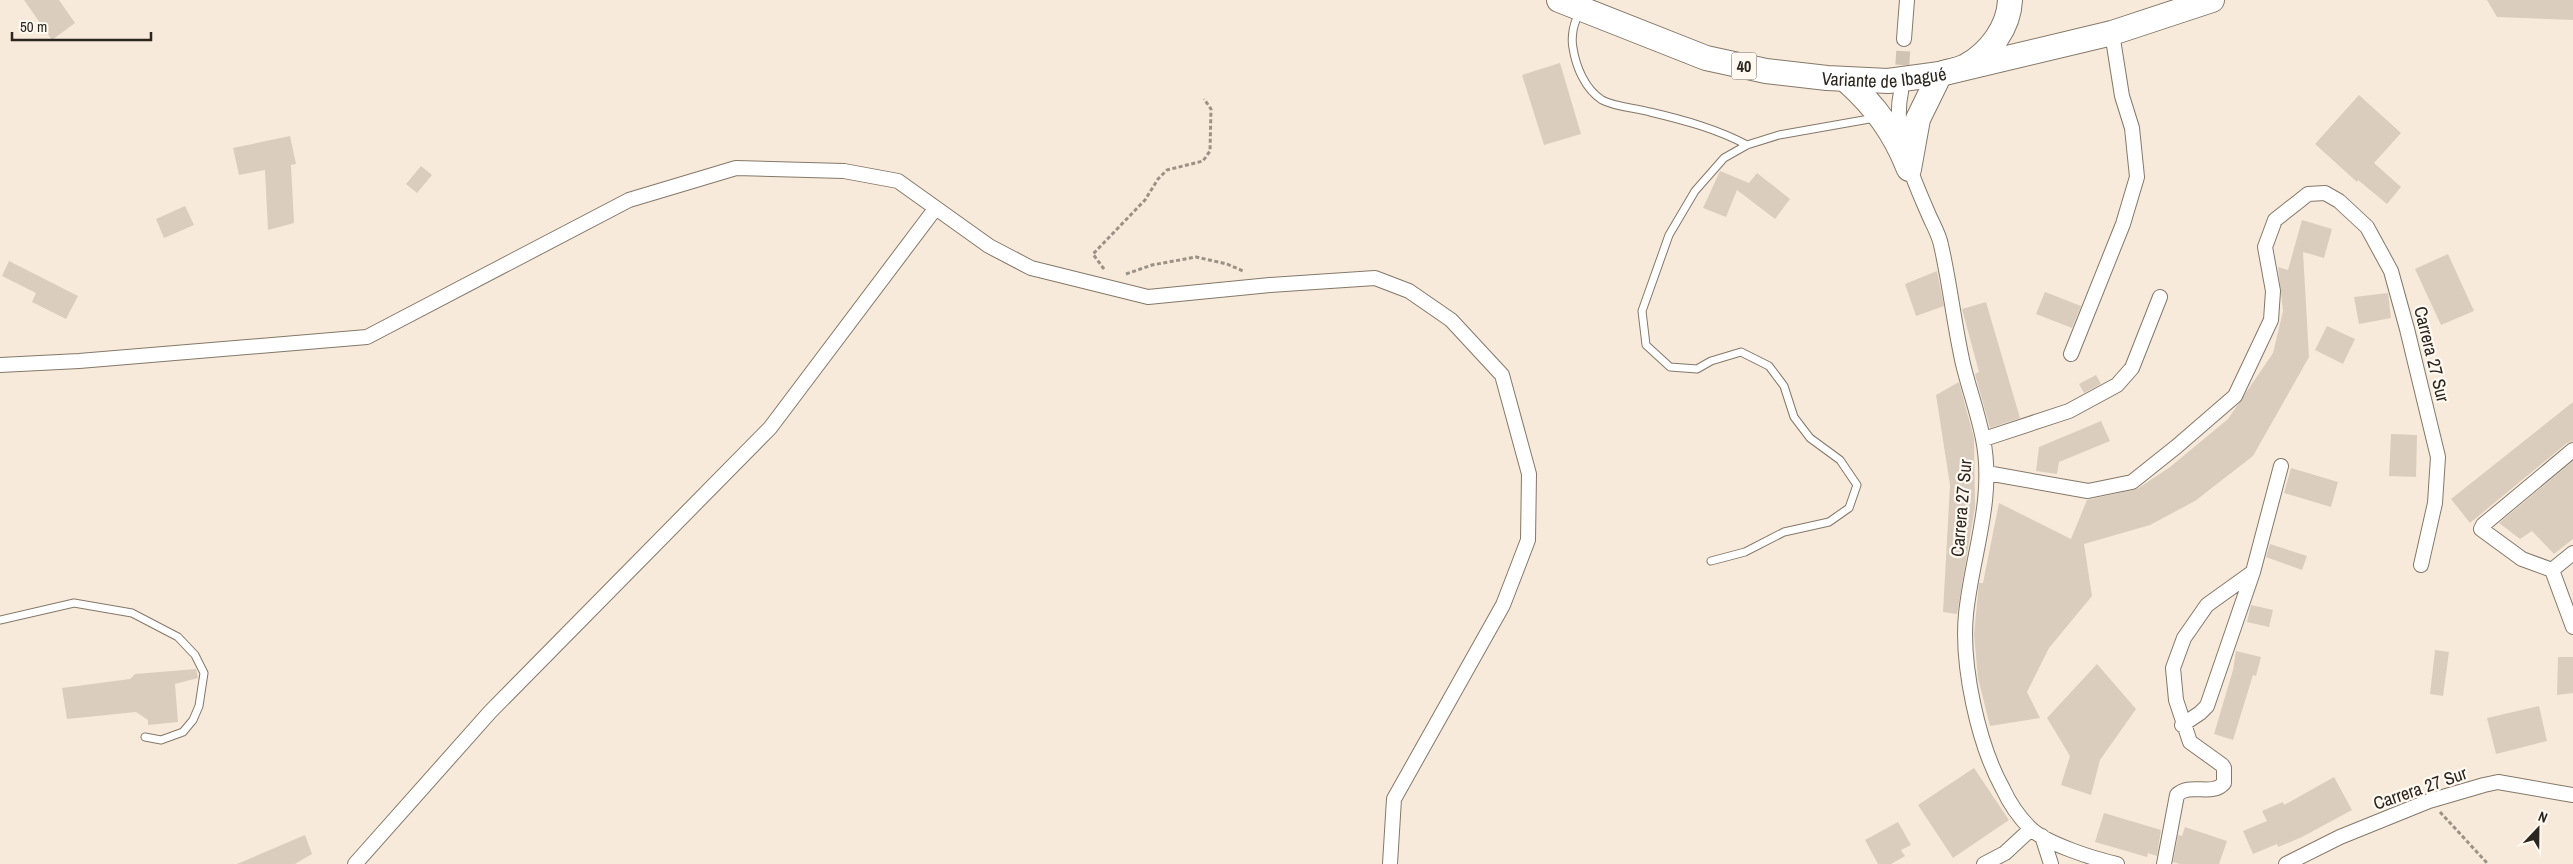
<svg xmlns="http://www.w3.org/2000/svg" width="2573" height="864" viewBox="0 0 2573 864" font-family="'Archivo Narrow',sans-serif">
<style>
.building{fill:#dbcdbd}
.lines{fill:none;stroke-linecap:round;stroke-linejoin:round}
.minor-tunnel{stroke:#cfc3b4;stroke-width:14;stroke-dasharray:14 7;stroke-linecap:butt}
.service-casing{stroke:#847869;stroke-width:9}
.minor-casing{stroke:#847869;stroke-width:16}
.trunk-casing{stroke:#847869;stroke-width:26}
.path{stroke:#9b9185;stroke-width:3;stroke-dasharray:4 2.5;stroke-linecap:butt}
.service{stroke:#fff;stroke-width:7}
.minor{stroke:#fff;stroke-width:14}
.trunk{stroke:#fff;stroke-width:24}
.labels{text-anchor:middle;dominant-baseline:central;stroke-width:4.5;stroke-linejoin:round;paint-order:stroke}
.shield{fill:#fff9f2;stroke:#6a655e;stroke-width:1}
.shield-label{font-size:16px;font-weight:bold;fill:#2a251e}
.street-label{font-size:18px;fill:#2a251e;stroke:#fff9f2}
</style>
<rect width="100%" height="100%" fill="#f8eada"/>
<!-- building -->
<path class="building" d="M24,0H59L75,23L52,40Z
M2487,0H2573V20L2497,17Z
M1560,63L1581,134L1544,145L1522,75Z
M2359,95L2401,133L2374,163L2401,187L2387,204L2358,180L2357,182L2315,144Z
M290,136L296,164L291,165L294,223L268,230L265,170L239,175L233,148Z
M421,166L432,175L417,193L406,184Z
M1720,171L1749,183L1757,173L1790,199L1775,219L1737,190L1726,217L1703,208Z
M185,206L194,225L164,238L156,219Z
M2302,220L2332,229L2324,258L2303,252L2309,357L2253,456L2195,501L2150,525L2084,544L2092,596L2049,648L2027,692L2040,718L1990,726L1978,678L1974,634L1979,583H1983L1999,503L2071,539L2087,500L2137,489L2170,467L2228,419L2273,353L2283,311L2278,267L2288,270Z
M2448,254L2474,311L2441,325L2415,269Z
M9,261L78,296L66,319L32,302L36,293L2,276Z
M1937,271L1944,306L1916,316L1905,284Z
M2045,292L2081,306L2072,328L2036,314Z
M2388,293L2391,318L2359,324L2354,297Z
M1986,302L2020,418L1990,428L1975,374L1979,372L1962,309Z
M2327,326L2355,339L2343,364L2315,350Z
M2096,375L2101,384L2084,393L2079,384Z
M1959,382L1974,438L1975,507L1957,614L1943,612L1950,485L1936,395Z
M2573,402V441L2567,443L2470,523L2451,499Z
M2101,421L2110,441L2059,462L2057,474L2036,471L2039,447Z
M2391,434L2417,435L2416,477L2389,476Z
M2573,461V539L2554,554L2532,531L2520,539L2499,523Z
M2291,468L2338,482L2331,507L2284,493Z
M2270,544L2307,556L2302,570L2266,557Z
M2251,605L2273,610L2269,627L2247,622Z
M2435,650L2449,652L2443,696L2430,694Z
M2236,651L2261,657L2256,676L2253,675L2233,740L2214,734L2233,670Z
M2558,657H2573V693L2557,695Z
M2097,664L2136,709L2100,760L2091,795L2061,785L2070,756L2047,718Z
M196,669L198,678L175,684L178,722L148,725V720L136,712L67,719L62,688L130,679L135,674Z
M2539,706L2547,741L2496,754L2487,718Z
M1974,768L2009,820L1953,858L1918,805Z
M2334,777L2352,810L2302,837L2278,847L2277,844L2253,854L2243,831L2267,821L2262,811L2283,802L2284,805Z
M2104,813L2161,830L2157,856L2148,853L2147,857L2095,842Z
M1898,822L1911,845L1901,850L1905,856L1891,864H1878L1865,840Z
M2185,827L2227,841L2219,864H2180L2173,862L2178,835L2182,836Z
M305,835L312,854L295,864H237Z"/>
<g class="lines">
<!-- minor-tunnel -->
<path class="minor-tunnel" d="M1901,86L1904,39"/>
<!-- service casing -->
<g class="service-casing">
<path id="service" d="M1581,13C1573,20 1571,38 1573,48C1576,67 1585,89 1602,100C1615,107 1636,108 1650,112C1684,120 1717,129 1747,145
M1711,561L1745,552L1784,532L1829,522L1849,508L1857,485L1840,460L1810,438L1794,417L1784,386L1769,366L1741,352L1711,361L1697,369L1670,367L1646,345L1642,311L1669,235L1695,191L1724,158L1747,145L1779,135L1875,118
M0,620L74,603L132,613L178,637L195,655L204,673L199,706L193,720L183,732L161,740L145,737"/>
</g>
<!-- minor casing -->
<g class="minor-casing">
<path id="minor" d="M1904,39L1907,0
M1901,92C1892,133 1912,176 1928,213C1932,223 1939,234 1941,245C1950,284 1954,324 1963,364C1969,389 1978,413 1983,439C1995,499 1972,555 1966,614C1961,665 1978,744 2003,789C2009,802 2020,818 2030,828C2046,844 2095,859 2117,864
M2071,354L2123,224L2137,177L2132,128L2122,96L2112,33
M0,365L79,361L367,337L629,200L736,168L844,171L898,181L989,246L1031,268L1148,297L1270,285L1375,278L1409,291L1451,320L1502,375L1529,474L1528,540L1503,605L1394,799L1390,864
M1984,439L2069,411L2117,385L2132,368L2160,297
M2573,450L2483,525L2481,529L2522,559L2552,570L2573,627
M1987,473L2088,491L2132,482L2176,447L2235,396L2271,320L2273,291L2265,247L2275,220L2308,194L2325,193L2339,201L2367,227L2391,271L2407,329L2438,457L2435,503L2421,565
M2552,570L2573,553
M2182,725L2200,713L2207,706L2253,572L2281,466
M2042,836L2051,864
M355,864L490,712L770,428L935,209
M1984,864L2005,853L2031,829
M2164,864L2177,795C2190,782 2212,797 2224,783V768L2222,765L2190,742L2176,700L2173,668L2184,638L2207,605L2253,572
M2286,864L2340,837L2429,801L2484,785L2498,782L2573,795"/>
</g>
<!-- trunk casing -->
<g class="trunk-casing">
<g id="trunk">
<path id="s1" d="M1559,0L1706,58L1766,71L1827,78L1888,81L1940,74L2112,33L2212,0"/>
<path d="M1847,81C1875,106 1894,132 1908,167"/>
<path d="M1909,169L1918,119L1940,74C1949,71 1959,70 1966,66C1990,53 2009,27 2010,0"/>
</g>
</g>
<!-- path -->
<path class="path" d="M1104,269L1093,254L1145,200L1158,179L1167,170L1203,161L1210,151L1211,109L1204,99
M1126,274L1152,265L1196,257L1227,264L1243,271
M2440,812L2488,864"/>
<!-- service -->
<use href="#service" class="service"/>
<!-- minor -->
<use href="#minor" class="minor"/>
<!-- trunk -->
<use href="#trunk" class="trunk"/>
</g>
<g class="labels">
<!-- shield labels -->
<rect class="shield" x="1731.5" y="52.5" width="25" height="27" rx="4"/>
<g class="shield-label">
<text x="1744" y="66">40</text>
</g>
<!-- street labels -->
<g class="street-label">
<text stroke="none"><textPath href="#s1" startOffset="338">Variante de Ibagué</textPath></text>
<text transform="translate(2432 354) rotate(76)">Carrera 27 Sur</text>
<text transform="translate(1961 508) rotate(-85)">Carrera 27 Sur</text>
<text transform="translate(2420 788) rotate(-19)">Carrera 27 Sur</text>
</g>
</g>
<!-- north arrow -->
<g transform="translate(2538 829) rotate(22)" stroke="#fff9f2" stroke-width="4" paint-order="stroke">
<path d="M0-4L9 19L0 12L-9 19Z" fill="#2a251e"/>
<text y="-8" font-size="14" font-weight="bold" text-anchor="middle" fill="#2a251e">N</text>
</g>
<!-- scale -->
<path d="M12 32v8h139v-8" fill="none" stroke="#2a251e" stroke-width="2.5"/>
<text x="20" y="32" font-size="15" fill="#2a251e" stroke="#fff9f2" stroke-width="4" paint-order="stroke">50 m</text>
</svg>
